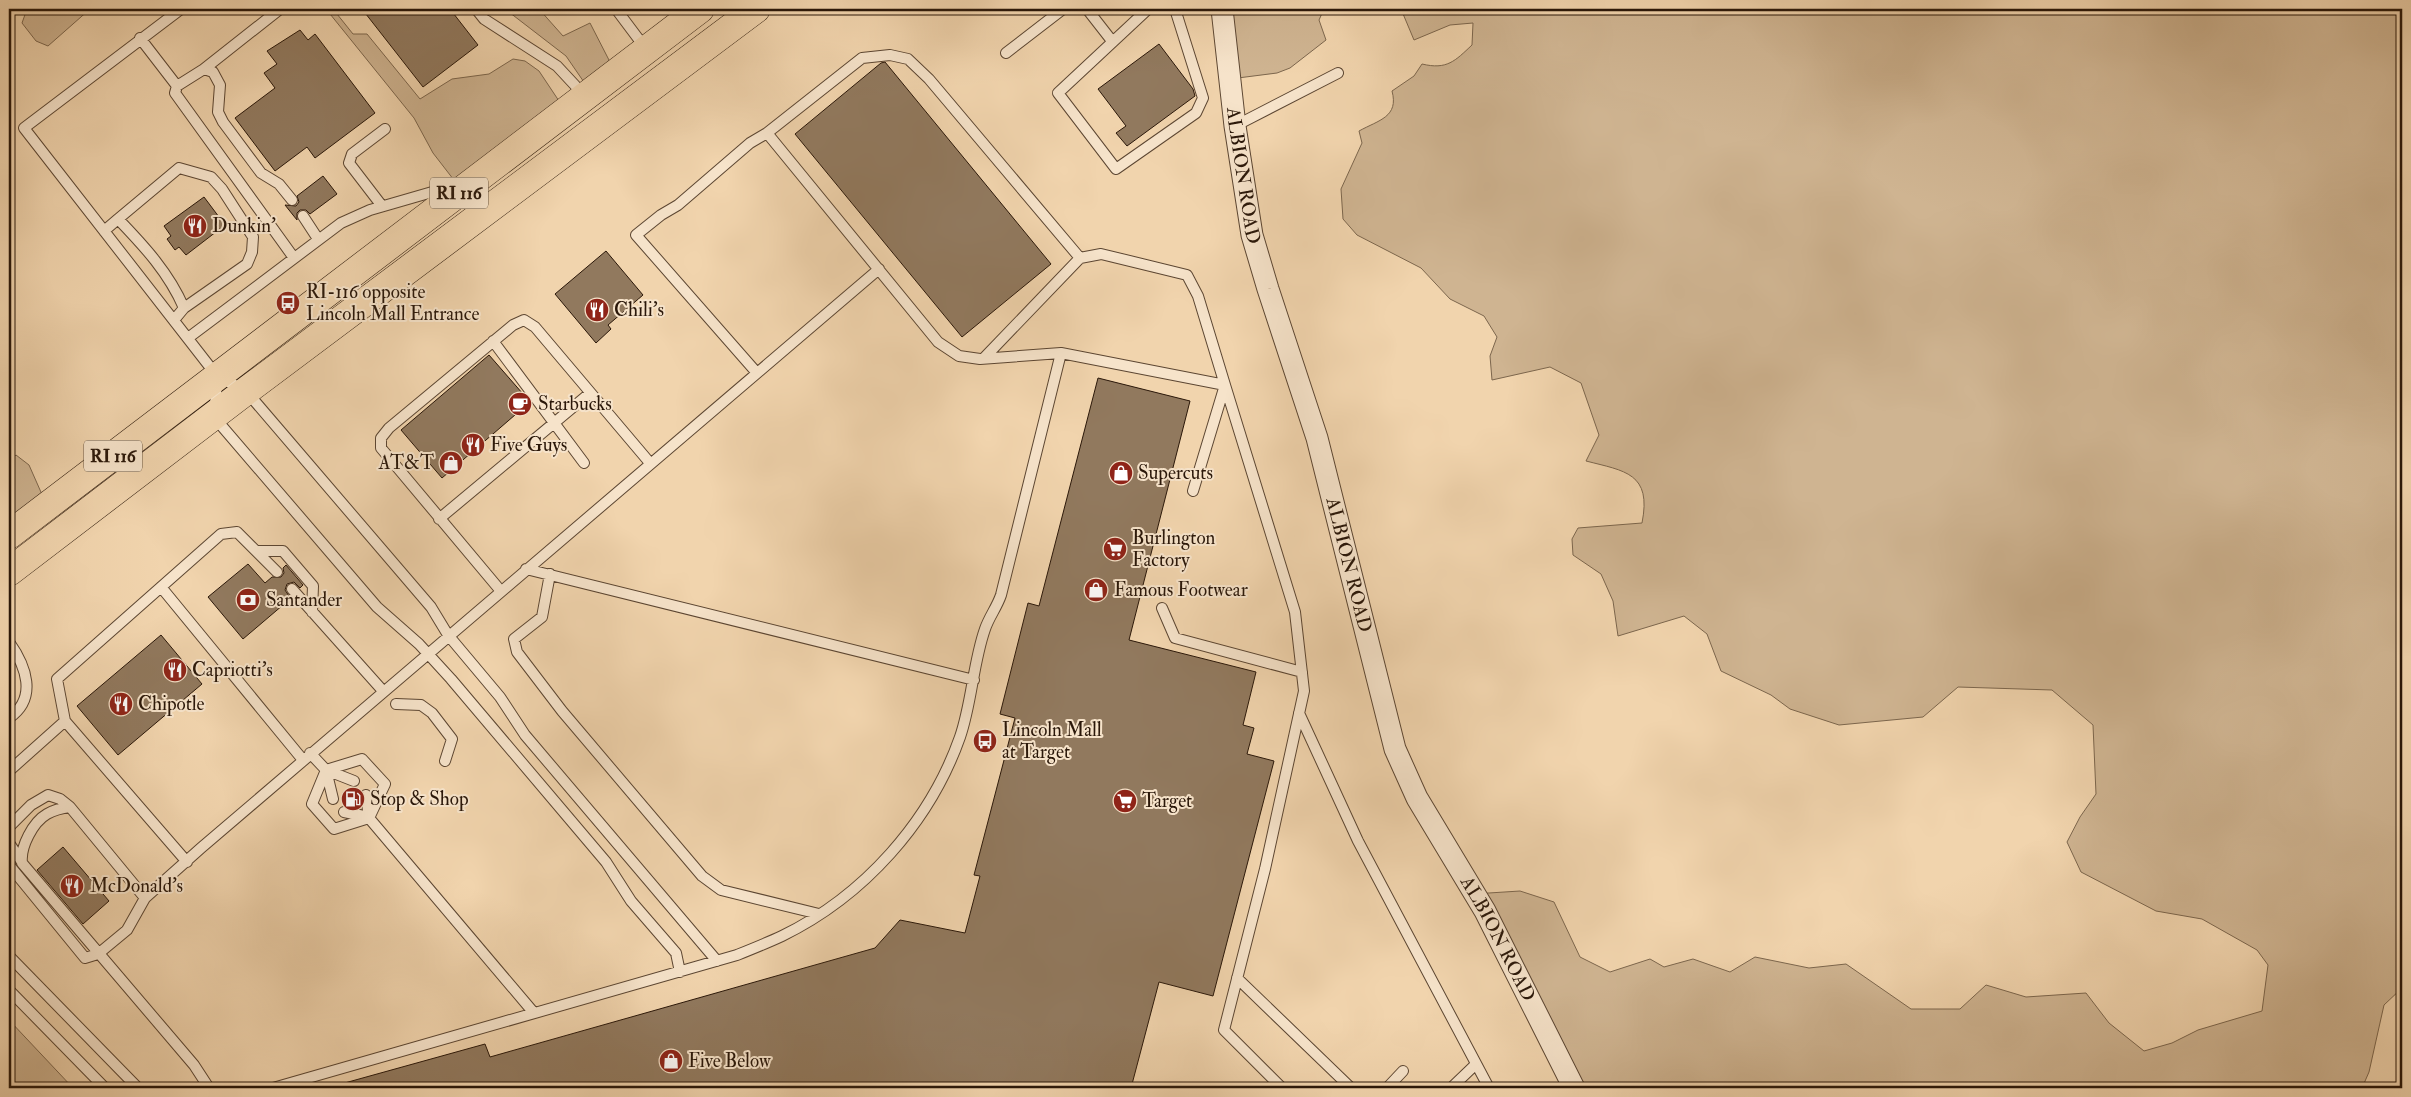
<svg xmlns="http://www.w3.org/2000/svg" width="2411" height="1097" viewBox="0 0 2411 1097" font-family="'IM FELL Double Pica',serif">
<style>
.green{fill:#cfb491;stroke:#7c664d}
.building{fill:#91795e;stroke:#2a1709}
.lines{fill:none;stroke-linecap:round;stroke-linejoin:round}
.service-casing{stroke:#5c4632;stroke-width:12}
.minor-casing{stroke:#5c4632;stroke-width:23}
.primary-casing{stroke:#2a1709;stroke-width:29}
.service{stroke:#f6e3ca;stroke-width:10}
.minor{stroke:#f6e3ca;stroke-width:21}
.primary{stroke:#f1d4ad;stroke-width:28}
.labels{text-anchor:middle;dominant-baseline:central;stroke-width:4;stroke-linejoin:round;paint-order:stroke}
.shield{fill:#f6e3ca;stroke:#675443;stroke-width:1}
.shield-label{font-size:18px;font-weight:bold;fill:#2a1709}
.street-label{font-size:19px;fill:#2a1709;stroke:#f6e3ca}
.poi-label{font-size:19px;fill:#2a1709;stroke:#f6e3ca;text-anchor:start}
</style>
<rect width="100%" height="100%" fill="#f1d4ad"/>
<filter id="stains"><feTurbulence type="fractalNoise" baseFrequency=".004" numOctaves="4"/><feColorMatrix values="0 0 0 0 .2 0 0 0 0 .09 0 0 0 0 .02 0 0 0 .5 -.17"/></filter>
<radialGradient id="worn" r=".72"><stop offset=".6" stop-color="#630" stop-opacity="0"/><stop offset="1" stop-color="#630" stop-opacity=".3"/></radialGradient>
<!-- green -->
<path class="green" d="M27,9H90L48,46L36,41L22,23Z
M326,9H333L353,34H367L420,99L452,79L489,74L513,59L525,61L539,71L563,107L457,184L433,153L414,118Z
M505,9H539L563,36L590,23L610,62L588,88L566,56Z
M1222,9H1324L1319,20L1326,40L1290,68L1277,73L1230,79Z
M1401,9H2402V988L2384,1005L2369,1072L2362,1088H1572L1473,894L1520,891L1554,902L1580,957L1610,972L1650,959L1664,967L1693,959L1730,972L1755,957L1809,968L1846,964L1911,1009H1960L1986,985L2026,997L2086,993L2109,1023L2144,1051L2172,1043L2198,1030L2262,1011L2268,965L2257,950L2202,919L2156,911L2081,872L2067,842L2080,817L2096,794L2093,725L2052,690L1958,687L1923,717L1839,725L1790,709L1771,695L1721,671L1707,634L1684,616L1618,636L1613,601L1601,574L1573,555L1572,539L1578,528L1642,523C1652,473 1625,471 1586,461L1599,435L1581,383L1550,367L1492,380L1490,356L1497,337L1484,316L1450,299L1421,268L1357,235L1343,219L1341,189L1362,143L1359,131C1379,120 1399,117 1392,91L1414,76L1422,64C1447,70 1455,61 1472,45L1473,23L1450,25L1414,40Z
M16,455L29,465L44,499L9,527V461Z
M9,1020L73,1088H9Z"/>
<!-- building -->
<path class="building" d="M362,9H450L478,45L423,87Z
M300,30L308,40L315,34L375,113L315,158L307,147L275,171L235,118L275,88L264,73L277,64L267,51Z
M1159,44L1193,89L1195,96L1127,146L1116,133L1126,126L1098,89Z
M885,62L1051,264L962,337L795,134L881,63Z
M323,176L337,194L310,214L306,210H300L297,213V220L285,205L296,206L299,202L297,196Z
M204,197L225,225L186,255L179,247L175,250L167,239L171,236L164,226Z
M606,251L643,295L608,325L611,329L596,343L555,294Z
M489,355L530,402L442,478L401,430Z
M1098,378L1190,401L1129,640L1256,672L1243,725L1254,728L1247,754L1274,761L1213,996L1159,982L1131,1088H341V1084L485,1044L490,1057L875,948L900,920L965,933L980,876L974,875L1015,718L1000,714L1028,603L1039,606Z
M248,564L265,583L272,577H281L284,573L283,568L286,565L303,585L300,588L294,582L287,584L285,590L289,596L282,603L283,605L243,639L208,597Z
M161,635L202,684L118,755L77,706Z
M63,847L109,901L83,924L37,870Z"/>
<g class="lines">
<!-- service casing -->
<g class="service-casing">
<path id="service" d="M181,9L24,128L217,376L246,391L431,607L448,635L500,697L525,735L717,961
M476,9L484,19L557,66L584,95
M616,9L646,49
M1087,9L1112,41
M1148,9L1058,93L1116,169L1196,113L1203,98L1175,9
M140,38L177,86
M1006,53L1063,9
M204,69L280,9
M1235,126L1338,73
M767,133L862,58L890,55L908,59L929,79L1080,258
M292,200L279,184L261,173L223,122L218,112L220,85L213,72L204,69L177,86L175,93L294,258
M382,206L349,163L352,154L385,129
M303,216L318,239
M118,219L179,168L211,177L222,189L253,237L252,252L247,264L184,308
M104,231L118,219C144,246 169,273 184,308L174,320
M188,338L341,223L370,210L453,186
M493,341L584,463
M984,358L1080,258L1101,254L1187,275L1198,296L1225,385L1193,491
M757,373L636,235L661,215L678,205L750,143L767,133L938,342L959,356L980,359L1061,353L1225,385L1295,612L1304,691L1265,869L1224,1030L1282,1088
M217,382L214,417L377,607L419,644L451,679L606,862L631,901L676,953L680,972
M439,519L590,393
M258,551H283L313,586L312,612
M526,569L974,680
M550,574L542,617L514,639L517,652L562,711L702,876L721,890L819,914
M161,587L303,760
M292,589L383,691
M500,590L381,448V438L389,428L513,325L524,320L535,327L650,463
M1162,608L1175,638L1302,672
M9,642C26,666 38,698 9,718
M396,704L421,705L432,713L452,739L445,761
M1299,713L1358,841L1489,1088
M65,721L187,862
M310,753L326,770L354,781
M362,759L385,784L369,818L334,829L312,804L326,770Z
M326,770L333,799
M9,771L65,721L57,679L221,534L237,532L277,572
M366,795L369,818L534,1013
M344,812L369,817
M9,827L31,805L48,795L60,799L70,807
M9,843L22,862
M9,865L85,958L98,954L127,930L145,898L201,848L879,269
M145,898L70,807C62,808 54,810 47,814C33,822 20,847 22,863L194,1065L209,1088
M9,956L138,1088
M1237,978L1351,1088
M9,990L105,1088
M273,1088L737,955C752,949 767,943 782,936C864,896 930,822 960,737C972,702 973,663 985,629C989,617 997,607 1001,595L1061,353
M1387,1088L1403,1071
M1451,1088L1475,1065"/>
</g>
<!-- minor casing -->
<g class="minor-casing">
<g id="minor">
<path id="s1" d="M1222,9L1235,126L1252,235L1268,289L1317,438L1395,749L1417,798L1485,911L1574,1088"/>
</g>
</g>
<!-- primary casing -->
<g class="primary-casing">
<path id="primary" d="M9,535L700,9
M9,572L246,391L756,9"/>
</g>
<!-- service -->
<use href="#service" class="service"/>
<!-- minor -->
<use href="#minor" class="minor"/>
<!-- primary -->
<use href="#primary" class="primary"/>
</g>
<!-- icons -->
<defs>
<g id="restaurant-disc" transform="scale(1.25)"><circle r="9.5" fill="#8f2418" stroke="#f6e3ca"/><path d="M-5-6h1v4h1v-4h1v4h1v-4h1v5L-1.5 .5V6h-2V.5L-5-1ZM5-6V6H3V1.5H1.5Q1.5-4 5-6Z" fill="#fff"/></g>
<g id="bus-disc" transform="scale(1.25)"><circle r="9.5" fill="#8f2418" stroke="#f6e3ca"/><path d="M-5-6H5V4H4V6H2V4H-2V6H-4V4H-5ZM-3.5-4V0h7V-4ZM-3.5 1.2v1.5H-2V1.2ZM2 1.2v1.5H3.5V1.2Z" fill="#fff"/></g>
<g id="cafe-disc" transform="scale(1.25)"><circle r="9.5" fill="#8f2418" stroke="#f6e3ca"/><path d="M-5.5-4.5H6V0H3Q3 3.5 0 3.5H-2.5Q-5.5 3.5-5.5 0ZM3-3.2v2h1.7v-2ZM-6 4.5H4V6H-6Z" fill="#fff"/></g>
<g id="shop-disc" transform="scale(1.25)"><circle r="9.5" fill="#8f2418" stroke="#f6e3ca"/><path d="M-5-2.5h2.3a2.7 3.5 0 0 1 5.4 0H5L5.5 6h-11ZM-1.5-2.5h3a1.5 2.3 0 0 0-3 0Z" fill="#fff"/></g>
<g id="supermarket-disc" transform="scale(1.25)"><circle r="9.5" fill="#8f2418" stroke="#f6e3ca"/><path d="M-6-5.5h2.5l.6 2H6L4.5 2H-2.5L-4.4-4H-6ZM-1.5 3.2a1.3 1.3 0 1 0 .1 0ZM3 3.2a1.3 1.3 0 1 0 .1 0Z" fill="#fff"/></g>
<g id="bank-disc" transform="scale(1.25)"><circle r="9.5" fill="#8f2418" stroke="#f6e3ca"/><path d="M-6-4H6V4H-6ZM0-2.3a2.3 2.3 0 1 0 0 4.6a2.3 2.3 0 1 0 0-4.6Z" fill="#fff"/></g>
<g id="fuel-disc" transform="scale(1.25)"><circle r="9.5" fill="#8f2418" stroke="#f6e3ca"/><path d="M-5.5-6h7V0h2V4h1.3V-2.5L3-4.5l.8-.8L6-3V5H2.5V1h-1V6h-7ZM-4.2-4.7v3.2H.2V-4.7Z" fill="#fff"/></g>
</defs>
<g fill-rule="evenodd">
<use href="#restaurant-disc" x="195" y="226"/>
<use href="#bus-disc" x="288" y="303"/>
<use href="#restaurant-disc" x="597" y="310"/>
<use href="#cafe-disc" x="520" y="404"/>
<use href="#restaurant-disc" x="473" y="445"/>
<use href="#shop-disc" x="451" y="463"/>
<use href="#shop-disc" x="1121" y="473"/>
<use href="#supermarket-disc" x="1115" y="549"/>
<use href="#shop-disc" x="1096" y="590"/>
<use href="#bank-disc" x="248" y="600"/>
<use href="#restaurant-disc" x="175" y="670"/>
<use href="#restaurant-disc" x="121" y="704"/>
<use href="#bus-disc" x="985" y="741"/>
<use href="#fuel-disc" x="353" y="799"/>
<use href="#supermarket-disc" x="1125" y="801"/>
<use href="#restaurant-disc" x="72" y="886"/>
<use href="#shop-disc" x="671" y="1061"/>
</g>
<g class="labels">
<!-- shield labels -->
<g class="shield">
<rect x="430" y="177.5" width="58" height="31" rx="4"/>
<rect x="84" y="440.5" width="58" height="31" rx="4"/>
</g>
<g class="shield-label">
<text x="459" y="193">RI 116</text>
<text x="113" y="456">RI 116</text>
</g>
<!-- street labels -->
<g class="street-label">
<text stroke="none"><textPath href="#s1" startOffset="168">ALBION ROAD</textPath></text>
<text stroke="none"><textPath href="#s1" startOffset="572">ALBION ROAD</textPath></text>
<text stroke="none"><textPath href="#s1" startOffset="978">ALBION ROAD</textPath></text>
</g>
<!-- poi labels -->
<g class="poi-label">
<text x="212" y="226">Dunkin'</text>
<text x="306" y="292">RI-116 opposite<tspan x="306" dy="22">Lincoln Mall Entrance</tspan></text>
<text x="614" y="310">Chili's</text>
<text x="538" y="404">Starbucks</text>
<text x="490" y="445">Five Guys</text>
<text x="434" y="463" text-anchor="end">AT&amp;T</text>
<text x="1138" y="473">Supercuts</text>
<text x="1132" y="538">Burlington<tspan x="1132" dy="22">Factory</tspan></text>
<text x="1114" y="590">Famous Footwear</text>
<text x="266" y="600">Santander</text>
<text x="192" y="670">Capriotti's</text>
<text x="138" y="704">Chipotle</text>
<text x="1002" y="730">Lincoln Mall<tspan x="1002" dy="22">at Target</tspan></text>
<text x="370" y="799">Stop &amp; Shop</text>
<text x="1142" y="801">Target</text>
<text x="90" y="886">McDonald's</text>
<text x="688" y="1061">Five Below</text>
</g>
</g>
<!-- margin -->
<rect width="2411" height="1097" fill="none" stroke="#f1d4ad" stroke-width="30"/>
<rect x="10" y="10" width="2391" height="1077" fill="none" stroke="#2a1709" stroke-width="2.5"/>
<rect x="15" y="15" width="2381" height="1067" fill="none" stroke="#2a1709"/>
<rect width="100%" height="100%" filter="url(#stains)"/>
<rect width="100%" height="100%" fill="url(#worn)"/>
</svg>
